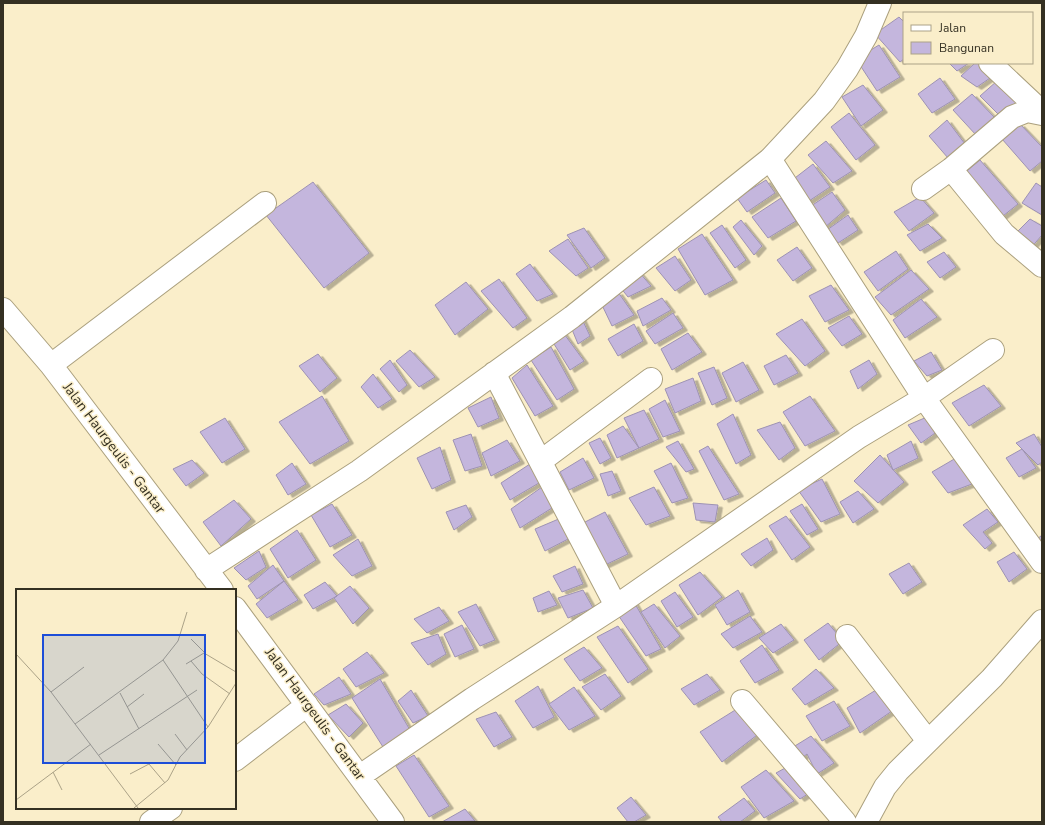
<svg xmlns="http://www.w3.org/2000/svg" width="1045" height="825" viewBox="0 0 1045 825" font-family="'Nunito Sans',sans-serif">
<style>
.building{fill:#c4b6dd;stroke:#9d92b3;filter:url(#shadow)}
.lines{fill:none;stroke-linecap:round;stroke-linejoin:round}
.minor-casing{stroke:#aba07e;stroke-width:24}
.minor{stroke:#fff;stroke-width:22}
.labels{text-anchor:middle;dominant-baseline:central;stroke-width:3;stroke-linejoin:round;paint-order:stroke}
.street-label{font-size:14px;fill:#343022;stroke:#faeeca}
.inset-road{fill:none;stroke:#aba287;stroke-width:1}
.view{fill:#1d4ed8;fill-opacity:0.15;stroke:#1d4ed8;stroke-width:2}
.inset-edge{fill:none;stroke:#343022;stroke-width:2}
</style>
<defs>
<filter id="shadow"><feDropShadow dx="4.5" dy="2.5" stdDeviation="0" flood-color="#0004"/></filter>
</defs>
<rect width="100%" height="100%" fill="#faeeca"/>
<!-- building -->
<path class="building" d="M899,17L904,22V59L900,62L875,34Z
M879,45L900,77L877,91L856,59Z
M949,63H969L957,71Z
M975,63H982L993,76L977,87L961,76Z
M940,78L955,99L932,113L918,94Z
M997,81L1020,106L1003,119L980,96Z
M863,85L883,110L861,126L842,97Z
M972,94L995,118L976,135L953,110Z
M849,113L875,145L856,160L831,127Z
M947,120L965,144L948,158L929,136Z
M1020,124L1042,147V161L1030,171L1002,139Z
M826,141L852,171L833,183L808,155Z
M980,160L1018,204L998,220L962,175Z
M813,164L830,187L806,203L791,181Z
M766,180L775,193L747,212L737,198Z
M313,182L369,253L324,288L266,215Z
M1036,183L1042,187V215L1022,203Z
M832,192L845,210L824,228L811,206Z
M920,197L934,213L909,231L894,212Z
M781,198L796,221L768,238L752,217Z
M848,215L858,230L838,243L827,230Z
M1030,219L1042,226V235L1030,249L1013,236Z
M741,220L762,246L754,255L733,227Z
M928,224L942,238L920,251L907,235Z
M722,225L746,260L735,268L710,233Z
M584,228L605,258L591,268L567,235Z
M702,234L733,280L705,295L678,249Z
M568,239L588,268L576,276L549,251Z
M797,247L812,268L793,281L777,260Z
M896,251L908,269L878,291L864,272Z
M944,252L956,267L940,278L927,262Z
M675,256L691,280L675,291L656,268Z
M530,264L553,294L537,301L516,274Z
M911,270L929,289L891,315L875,297Z
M639,272L651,286L628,297L620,287Z
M499,279L527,318L513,328L481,291Z
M466,282L488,309L455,335L435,305Z
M831,285L849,310L825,322L809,296Z
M618,292L634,315L612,326L601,303Z
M662,298L671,310L643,326L637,311Z
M921,299L937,317L905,338L893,320Z
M673,313L683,328L655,344L646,331Z
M849,316L862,334L842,346L828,328Z
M581,317L590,336L578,344L571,327Z
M802,319L825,351L805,366L776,334Z
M634,324L643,341L618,356L608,339Z
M562,331L584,361L570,370L551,339Z
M688,333L702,352L672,370L661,349Z
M551,347L574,389L557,400L531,360Z
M410,350L435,377L419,387L396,361Z
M931,352L942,370L927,376L914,361Z
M318,354L337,378L320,392L299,366Z
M786,355L798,373L774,385L764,366Z
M390,360L407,385L399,392L380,369Z
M869,360L877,374L858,389L850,371Z
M743,362L759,390L736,402L722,373Z
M527,365L553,406L535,416L512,378Z
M714,367L727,398L712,405L698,373Z
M373,374L392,399L378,408L361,387Z
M693,378L701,401L675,413L665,389Z
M984,385L1001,406L969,426L952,403Z
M322,396L349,441L310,464L279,422Z
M810,396L835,431L805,446L783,412Z
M491,397L499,418L478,427L468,408Z
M665,400L680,431L663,437L649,409Z
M644,410L659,439L639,448L624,418Z
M733,414L751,455L736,464L717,424Z
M927,417L938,431L921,443L908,425Z
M225,418L245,449L222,463L200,432Z
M780,422L795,448L779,460L757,430Z
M623,426L639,448L617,458L607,435Z
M471,434L482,466L465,471L453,440Z
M1034,434L1042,447V462L1038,465L1016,443Z
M600,438L611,458L600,464L589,443Z
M507,440L520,461L491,476L482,453Z
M678,441L694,469L686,472L666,447Z
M911,441L918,458L893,470L887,455Z
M708,446L739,494L724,500L699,451Z
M440,447L451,480L432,489L417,458Z
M1022,449L1036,468L1019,477L1006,458Z
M880,455L904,482L878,503L854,481Z
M583,458L594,478L569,490L560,472Z
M956,458L972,484L948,493L932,472Z
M192,460L204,473L186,486L173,469Z
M533,462L544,480L510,500L501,483Z
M292,463L306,484L288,495L276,475Z
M671,463L688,498L672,503L654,471Z
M612,471L621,491L608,496L600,474Z
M822,479L840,514L821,522L798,490Z
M542,487L552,508L520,528L511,509Z
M654,487L670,516L646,525L629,498Z
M858,491L874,509L853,523L840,502Z
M234,500L251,519L221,546L203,522Z
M693,503L718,505L715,522L696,520Z
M332,504L352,535L330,547L311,515Z
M802,504L818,529L807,535L790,511Z
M466,505L472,517L454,530L446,512Z
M987,509L998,522L983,532L992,543L985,549L963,525Z
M605,512L628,554L603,566L581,524Z
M786,516L810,547L792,560L769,526Z
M561,518L572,537L545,551L535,529Z
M297,530L316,560L288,578L270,549Z
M1042,535V551L1035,541Z
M767,538L773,550L751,566L741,554Z
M358,539L372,566L352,576L333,555Z
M259,551L266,567L246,580L234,568Z
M1014,552L1027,569L1009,582L997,562Z
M909,563L922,582L903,594L889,574Z
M273,565L284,581L257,599L248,586Z
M575,566L583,584L562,592L553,576Z
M700,572L722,597L698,615L679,585Z
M284,581L298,600L267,618L256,604Z
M325,582L337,596L313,609L304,595Z
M350,586L369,608L353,624L334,598Z
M583,590L593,608L568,618L558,598Z
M738,590L750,612L727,625L715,605Z
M549,591L557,605L538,612L533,598Z
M675,592L693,617L677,627L661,601Z
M634,602L661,649L646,656L616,612Z
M476,604L495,640L480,646L458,612Z
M654,604L680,636L665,648L641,612Z
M439,607L449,621L427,633L414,619Z
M750,616L762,632L733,648L721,634Z
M828,623L843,641L819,660L804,640Z
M781,624L794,640L773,653L759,638Z
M462,625L474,649L455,657L444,634Z
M618,626L648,669L628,683L597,637Z
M438,634L446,654L428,665L411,643Z
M762,645L779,670L755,683L740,661Z
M584,647L602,668L580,681L564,659Z
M367,652L384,673L356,687L343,669Z
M816,669L834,688L805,705L792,689Z
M605,674L621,696L601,710L582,687Z
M707,674L720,690L694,705L681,689Z
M339,677L351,694L324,705L314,694Z
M380,679L410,730L383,747L352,698Z
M538,686L554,717L533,728L515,701Z
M574,687L595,716L569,730L549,704Z
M411,690L428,716L413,723L398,701Z
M876,690L892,711L860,733L847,708Z
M834,701L850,726L822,741L806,716Z
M346,704L363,723L349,737L328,715Z
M740,707L761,732L722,762L700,732Z
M496,712L512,737L494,747L476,719Z
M811,736L834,763L817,774L807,754L799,760L790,749Z
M414,755L449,806L429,817L396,766Z
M787,767L811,792L800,799L776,773Z
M766,770L794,801L764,818L741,787Z
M631,797L646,815L634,822H628L617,808Z
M744,798L755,811L740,822H722L718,817Z
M465,809L475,821L442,822Z"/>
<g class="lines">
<!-- minor casing -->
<g class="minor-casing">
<path id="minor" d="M990,63L1042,112
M770,159L924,398L1042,562
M951,169L1004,234L1042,266
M923,189L951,169L1012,117L1027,111L1042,114
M3,309L51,365L222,590
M51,365L265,203
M494,373L616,606
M541,461L651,379
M206,570L359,471L572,317L770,159L824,101L847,69L866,36L880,3
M235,608L393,822
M847,636L928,741
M742,701L845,822
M235,760L307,705
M360,776L472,699L616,606L859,437L924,398L993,350
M151,822L171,808
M866,822L885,787L898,771L992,678L1042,621"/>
</g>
<!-- minor -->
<use href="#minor" class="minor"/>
</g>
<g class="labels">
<!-- street labels -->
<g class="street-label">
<text transform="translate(114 448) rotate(53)">Jalan Haurgeulis - Gantar</text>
<text transform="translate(315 714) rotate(54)">Jalan Haurgeulis - Gantar</text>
</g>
</g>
<!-- overview -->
<g transform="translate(16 589)">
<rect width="220" height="220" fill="#faeeca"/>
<path class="inset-road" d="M175,50L188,63M0,65L35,103L122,219M147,71L192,138M175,72L186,85L214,105M170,75L188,64L220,83M35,103L68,78M104,104L123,140M111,118L128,105M59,135L147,71L162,52L171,23M159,145L171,161M142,155L160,176M83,166L181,101M37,183L46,201M114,185L133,175L149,194M0,211L75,155M118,219L152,191L164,168L192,138L220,94"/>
<path class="view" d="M27,46H189V174H27Z"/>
<rect width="220" height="220" class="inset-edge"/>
</g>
<!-- border -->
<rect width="1045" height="825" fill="none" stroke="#343022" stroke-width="8"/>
<!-- legend -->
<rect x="903" y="12" width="130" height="52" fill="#faeeca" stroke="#aba287"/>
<rect x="911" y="25" width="20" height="6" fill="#ffffff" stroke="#aba287"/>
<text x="939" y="32" font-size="12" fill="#343022">Jalan</text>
<rect x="911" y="42" width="20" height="12" fill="#c4b6dd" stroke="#aba287"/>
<text x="939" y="52" font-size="12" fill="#343022">Bangunan</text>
</svg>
